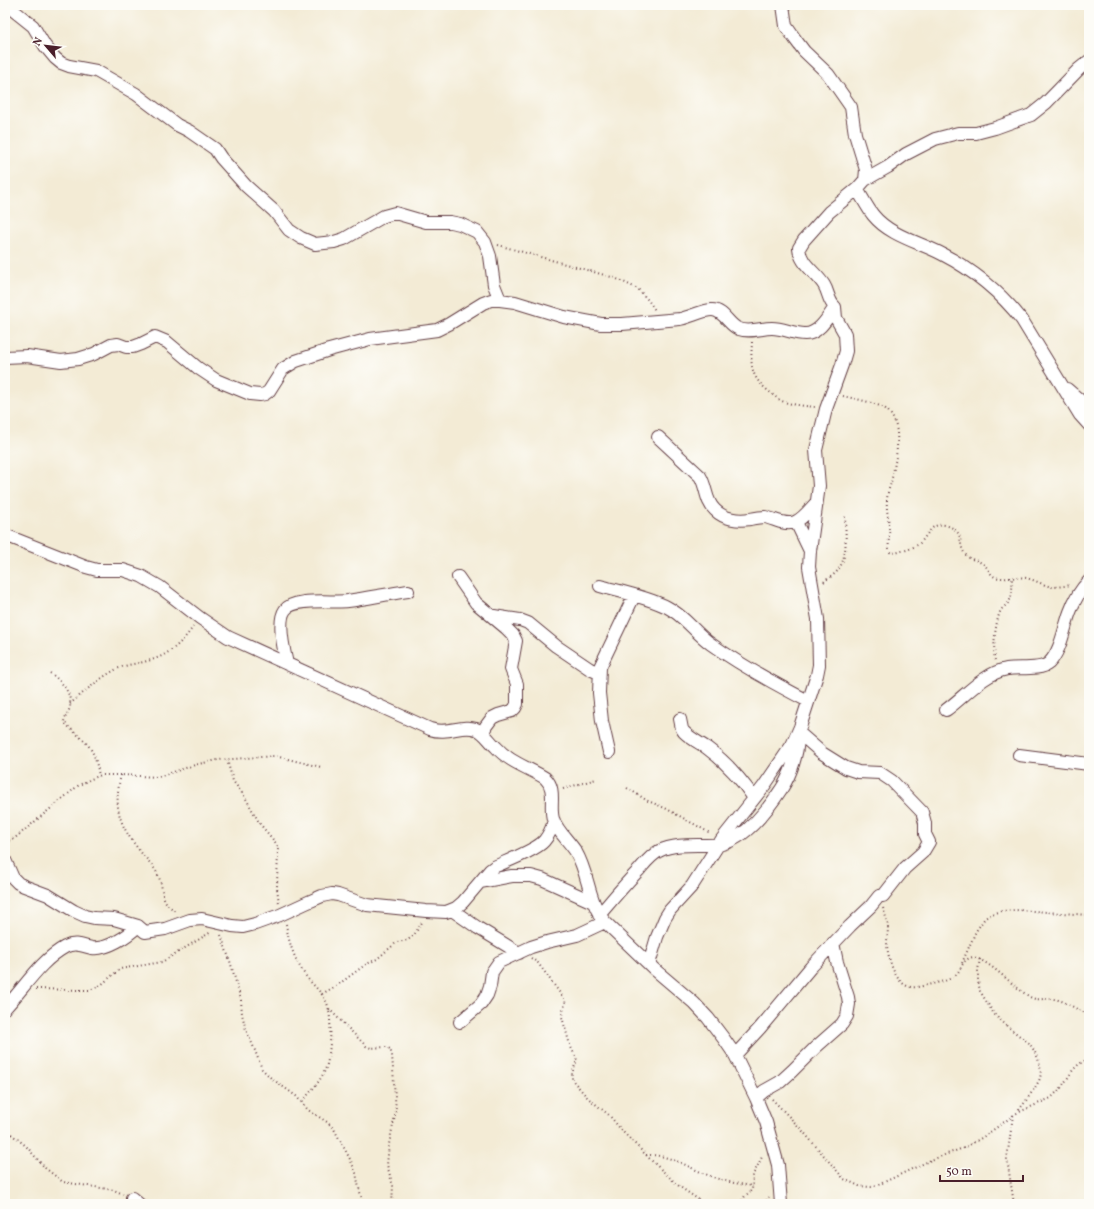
<svg xmlns="http://www.w3.org/2000/svg" width="1094" height="1209" viewBox="0 0 1094 1209" font-family="Vollkorn,serif">
<style>
.lines{fill:none;stroke-linecap:round;stroke-linejoin:round}
.minor-casing{stroke:#633e44;stroke-width:14}
.path{stroke:#633e44;stroke-width:2;stroke-dasharray:1 3;stroke-linecap:butt}
.minor{stroke:#fff;stroke-width:12}
</style>
<rect width="100%" height="100%" fill="#fdfcf7"/>
<filter id="ink" filterUnits="userSpaceOnUse"><feTurbulence type="fractalNoise" baseFrequency=".025" numOctaves="2"/><feDisplacementMap in="SourceGraphic" scale="8" xChannelSelector="R" yChannelSelector="G"/><feConvolveMatrix kernelMatrix="1 2 1 2 8 2 1 2 1" color-interpolation-filters="sRGB"/></filter>
<filter id="wash" filterUnits="userSpaceOnUse"><feTurbulence type="fractalNoise" baseFrequency=".012" numOctaves="4" result="noise"/><feDisplacementMap in="SourceGraphic" scale="16" xChannelSelector="R" yChannelSelector="G"/><feGaussianBlur stdDeviation="0.9" result="paint"/><feColorMatrix in="noise" values="0 0 0 0 0 0 0 0 0 0 0 0 0 0 0 0 0 1.4 0 .05"/><feComposite in="paint" operator="in"/></filter>
<g filter="url(#wash)">
<rect width="100%" height="100%" fill="#f3ebd5"/>
</g>
<g filter="url(#ink)">
<g class="lines">
<!-- minor casing -->
<g class="minor-casing">
<path id="minor" d="M9,5L13,10L33,26L45,46L55,58L61,63L69,66L96,71L136,94L177,125L189,131L215,149L221,158L246,186L274,211L289,230L301,238L315,244L334,242L344,239L384,216L395,213L426,222H450L460,224L477,232L485,242L490,256L494,285L500,300
M865,180L888,167L906,154L935,139L958,133H976L995,128L1031,115L1046,103L1079,69L1089,61
M857,189C862,197 867,207 873,215C890,236 919,242 942,254C973,270 1001,293 1022,320L1080,415L1089,425
M5,357L27,356L61,361L78,359L94,354L111,345L118,344L126,347H133L141,344L155,337L167,342L198,368L216,380L250,394L260,395L265,394L269,391L283,369L296,361L329,350L370,339L437,330L449,324L483,303L491,300H500L515,302L564,317L601,324H622L680,319C690,317 703,310 712,310C724,310 729,326 739,329C750,333 761,328 772,328C783,328 794,334 805,334C819,334 828,317 835,307
M1067,389L1089,408
M658,437L700,476C707,487 705,501 715,510C724,519 738,521 750,519C755,518 760,517 765,517C775,519 785,526 795,522C803,519 810,509 816,503
M796,522L809,549
M5,535L86,567L97,570H123L141,576L160,587L200,618L228,637L430,729C448,735 461,724 476,729C485,732 489,741 496,747C509,762 529,768 545,778C557,789 549,805 553,819C557,831 569,841 576,852C589,874 588,902 605,922L654,969L694,1003L708,1018L724,1039L735,1055L756,1098L766,1122L778,1165L781,1204
M458,577L476,603L506,628L513,635L516,641L511,669L517,684V704L515,708L512,711L498,715L492,718L486,726L483,733
M600,586C622,592 647,597 667,607C685,616 695,633 711,644C742,666 775,684 808,701
M494,616L520,620L528,623L556,646L590,669L599,673
M287,664C284,651 277,621 285,610C294,597 333,603 348,601C368,598 388,594 408,591
M946,710C964,697 984,673 1007,669C1018,667 1040,671 1049,663C1061,651 1064,628 1070,612C1074,601 1081,589 1089,581
M680,719L682,729L684,732C691,739 700,743 707,748C726,762 741,779 754,798
M609,752L602,721L599,693L600,667L634,596
M1019,755L1089,764
M5,860L13,878L18,883L24,886L48,895L74,911L85,916L94,918L114,919L138,926
M480,882L512,876H531L542,879L593,902
M452,910L478,928L519,953
M599,915C612,900 625,884 639,870C645,863 651,855 659,851C673,844 691,845 706,845C711,845 717,845 722,844C746,838 769,808 782,788C791,774 797,755 798,739
M649,964L657,937L665,918L670,910L692,886L722,839L764,786L792,745L800,727L817,675L819,665L818,619L809,567L810,551L819,486L816,450L826,409L842,365L846,351L845,334L836,318L835,307C828,301 829,293 824,285C816,272 800,264 799,248L804,240L829,212L857,189L865,180L866,170L855,134L851,107L828,74L804,51L795,39L786,26L783,5
M5,1008C24,988 41,960 65,947C75,942 82,946 92,948C107,950 128,936 138,926L145,932L165,929L190,920L202,919L232,926L243,927L255,924L280,915L306,903L322,896L332,894L338,895L367,905L426,911L446,912L456,908L463,902L490,870L494,867C507,861 536,850 544,841C549,835 552,828 554,821
M460,1022L481,1004L487,995L490,986L492,972L499,962L531,947L547,942L577,935L605,922
M735,1055L760,1028L811,967L850,926L871,906L879,896H883L905,868L923,852L929,842L925,834V823L922,812L892,781L880,773L858,772L846,768L822,753L798,732
M756,1098L764,1091L780,1082L792,1071L816,1047L842,1024L847,1016L849,1004L848,997L837,962L833,943
M132,1198L139,1204"/>
</g>
<!-- path -->
<path class="path" d="M498,245L615,278L638,289L648,300L655,310
M752,342C751,363 749,374 766,389C772,394 777,399 784,402C794,405 805,406 815,407
M843,396C855,399 873,402 884,408C906,422 895,462 891,483C889,488 887,495 887,501C886,510 889,519 889,528C890,536 887,545 890,552C894,554 898,552 902,551C908,550 914,547 919,544C927,537 931,522 945,525C967,531 956,544 966,555C970,560 978,560 983,564C988,567 990,575 995,577C1005,580 1016,576 1026,578C1035,580 1043,585 1052,587C1058,587 1065,586 1071,585
M824,582C828,578 835,575 838,570C849,555 845,531 845,514
M995,660C993,648 995,624 1000,612C1002,607 1008,605 1010,600C1013,593 1012,584 1012,578
M50,673C61,681 72,692 70,707C69,712 65,716 64,722C71,730 80,736 87,744C95,753 97,765 99,776
M70,704C84,692 101,677 117,669C127,664 137,664 147,661C167,657 182,643 193,627
M227,760L233,781L245,797L260,824L275,842L278,848L277,888L279,903
M121,775C113,808 119,825 140,851C146,859 153,865 157,873C166,890 157,900 177,912
M627,788L648,801L665,808L710,833
M563,789L596,779
M5,842L15,838L79,785L91,779L101,775H121L158,777L198,764L218,760L275,756L321,767
M883,908C885,914 887,920 888,926C888,932 887,938 887,945C888,958 895,985 911,987C916,988 922,986 927,985C935,983 945,982 953,977C962,972 961,958 974,957C995,965 1011,985 1030,997C1040,1002 1045,997 1054,999C1067,1001 1077,1011 1089,1014
M286,924C289,945 296,964 309,980C315,987 322,993 326,1001C333,1014 331,1057 325,1070C320,1082 310,1092 302,1102
M221,935L230,961L241,1000L242,1014L246,1030L254,1048L262,1069L271,1078L296,1096L308,1110L327,1122L334,1129L351,1161L356,1173L359,1188L363,1204
M531,958L538,963L565,1000C566,1006 562,1011 562,1017L570,1045L577,1060L572,1073V1079L574,1082L588,1098L609,1115L623,1132L653,1162L680,1187L705,1204
M980,959L978,970V981L980,991L994,1014L1008,1027L1029,1043C1036,1052 1043,1067 1040,1078C1039,1083 1022,1107 1017,1112
M962,963L976,931L985,918L992,914L1002,911L1019,910L1089,915
M36,989L79,990H89L95,988L101,985L120,969L162,962L211,932
M322,994L339,984L365,965L377,959L397,942L408,940L414,935L423,921
M329,1009L366,1046L371,1048L387,1047L390,1049L392,1055L396,1111L389,1144L387,1165L393,1186L392,1204
M772,1099L801,1129L844,1179L859,1186L871,1187L878,1185L931,1160L966,1147L983,1137L1017,1113L1051,1098L1061,1088L1073,1070L1079,1064L1089,1058
M1013,1115L1007,1159L1014,1204
M5,1129L26,1146L45,1168L63,1182L114,1190L123,1194
M646,1155C671,1154 690,1169 713,1177C726,1182 739,1184 753,1186
M740,1204L745,1196L752,1190L753,1175L763,1155
M764,1204L769,1197"/>
<!-- minor -->
<use href="#minor" class="minor"/>
</g>
</g>
<!-- margin -->
<rect width="1094" height="1209" fill="none" stroke="#fdfcf7" stroke-width="20"/>
<!-- north arrow -->
<g transform="translate(46 46) rotate(298)" stroke="#fdfcf7" stroke-width="3" paint-order="stroke">
<path d="M0-3L7 15L0 10L-7 15Z" fill="#4a1f2b"/>
<text y="-6" font-size="11" font-weight="bold" text-anchor="middle" fill="#4a1f2b">N</text>
</g>
<!-- scale -->
<path d="M940 1175v6h83v-6" fill="none" stroke="#4a1f2b" stroke-width="2"/>
<text x="946" y="1175" font-size="12" fill="#4a1f2b" stroke="#fdfcf7" stroke-width="3" paint-order="stroke">50 m</text>
</svg>
